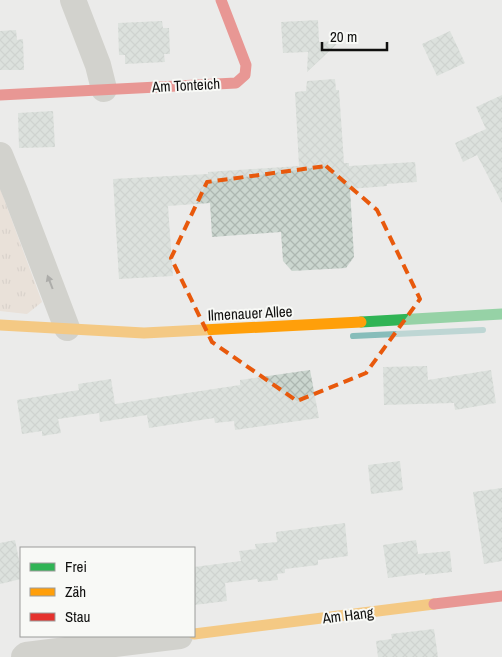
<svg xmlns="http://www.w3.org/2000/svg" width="502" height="657" viewBox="0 0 502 657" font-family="'Archivo Narrow',sans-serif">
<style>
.grass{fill:url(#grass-tufts)}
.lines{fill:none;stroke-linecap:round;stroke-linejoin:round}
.stream{stroke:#87bdba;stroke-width:6}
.building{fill:url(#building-cross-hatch)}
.street{stroke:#b4b3ab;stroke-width:26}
.fast{stroke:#30b455;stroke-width:11}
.slow{stroke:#ff9f0a;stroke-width:11}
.jam{stroke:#e5322d;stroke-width:11}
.oneway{fill:#62625d}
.marked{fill:none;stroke:#e8590c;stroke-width:4;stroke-dasharray:10 6;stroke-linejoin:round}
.labels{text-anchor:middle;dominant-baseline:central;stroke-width:4;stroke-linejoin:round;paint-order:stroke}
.street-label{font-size:15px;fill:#10100f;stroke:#f8f9f6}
</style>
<defs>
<pattern id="grass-tufts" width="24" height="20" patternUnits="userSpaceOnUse" patternTransform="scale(1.25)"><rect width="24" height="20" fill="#e6d4c5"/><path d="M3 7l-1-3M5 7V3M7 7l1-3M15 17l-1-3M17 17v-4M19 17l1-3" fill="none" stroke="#c4b5a8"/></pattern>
<pattern id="building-cross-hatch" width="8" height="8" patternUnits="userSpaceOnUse" patternTransform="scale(1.25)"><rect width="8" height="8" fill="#cbd6cf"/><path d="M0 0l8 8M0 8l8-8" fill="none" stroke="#adb7b1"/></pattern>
</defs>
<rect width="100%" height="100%" fill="#ebebea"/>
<!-- grass -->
<path class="grass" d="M0,188L42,302L27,314L0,311Z"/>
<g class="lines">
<!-- stream -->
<path class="stream" d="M353,336L483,330"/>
</g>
<!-- building -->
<path class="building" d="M318,20L319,42L341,40L307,72L308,52L283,53L281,22Z
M162,21L163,28H169L170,54H164L165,62L125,64V55H119L118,23Z
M16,30L17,40L23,39L24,70H0V31Z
M450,31L465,63L437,76L422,44Z
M335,79L336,90H339L344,163H349V166L415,162L417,182L387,184V186L350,189L354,257L346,268L292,271L283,261L281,232L212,237L210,203L168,206L173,276L119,279L113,179L208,174V172L299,166L295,92L306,91L307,81Z
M502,95V203L477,155L463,162L455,143L486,129L476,107Z
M53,111L55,147L19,148L18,113Z
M427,366L428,380L491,370L496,403L455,410L454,403L384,405L383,367Z
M310,370L319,418L235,430L234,421L215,423L214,418L149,428L147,415L100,422L99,413L58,419L61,433L42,436V431L22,434L17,400L79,390L78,384L111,379L115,404L240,385V380Z
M400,461L403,490L371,494L368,465Z
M502,488V561L484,564L473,492Z
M345,523L348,556L318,560V565L285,569V573L277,574L278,580L258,582L257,579L225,583L227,601L194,605V567L241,561L239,551L256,549L255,544L277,542L276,532Z
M15,540L21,570V579L0,584V543Z
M416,540L418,554L450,551L452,572L425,575V573L388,578L383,545Z
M434,629L438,657H378L376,641L392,639L391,634Z"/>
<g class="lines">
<!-- street -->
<path class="street" d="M73,0L98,65L104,89
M0,155L16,194L67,328
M24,657L26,655L180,636"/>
<!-- fast -->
<path class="fast" d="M361,322L502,314"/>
<!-- slow -->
<path class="slow" d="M0,325L144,333L361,322
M194,634L434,604"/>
<!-- jam -->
<path class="jam" d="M0,95L236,83L245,75L246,65L221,0
M434,604L502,596"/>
</g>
<!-- one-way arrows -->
<defs><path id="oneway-solid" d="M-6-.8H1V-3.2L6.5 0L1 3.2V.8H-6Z" transform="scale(1.25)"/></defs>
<use class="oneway" href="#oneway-solid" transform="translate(50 282) rotate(-111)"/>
<!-- marked area -->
<path d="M0 0H502V657H0ZM326,166L377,210L420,299L366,373L297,401L212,342L171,258L207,182Z" fill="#ebebea" fill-opacity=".55" fill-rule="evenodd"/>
<path class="marked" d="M326,166L377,210L420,299L366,373L297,401L212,342L171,258L207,182Z"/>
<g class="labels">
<!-- street labels -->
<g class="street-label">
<text transform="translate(186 85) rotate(-3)">Am Tonteich</text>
<text transform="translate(250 313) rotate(-3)">Ilmenauer Allee</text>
<text transform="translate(348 615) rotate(-7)">Am Hang</text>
</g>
</g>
<!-- legend -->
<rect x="20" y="547" width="175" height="90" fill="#f8f9f6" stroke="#9b9c9a"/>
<rect x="30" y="563" width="25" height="8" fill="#30b455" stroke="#9b9c9a"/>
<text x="65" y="572" font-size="15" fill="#10100f">Frei</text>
<rect x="30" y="588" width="25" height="8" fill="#ff9f0a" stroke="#9b9c9a"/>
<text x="65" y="597" font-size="15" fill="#10100f">Zäh</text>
<rect x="30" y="613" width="25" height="8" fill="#e5322d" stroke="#9b9c9a"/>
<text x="65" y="622" font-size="15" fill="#10100f">Stau</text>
<!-- scale -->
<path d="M322 42v8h65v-8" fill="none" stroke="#10100f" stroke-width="2.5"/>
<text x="330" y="42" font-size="15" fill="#10100f" stroke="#f8f9f6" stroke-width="4" paint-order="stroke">20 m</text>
</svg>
